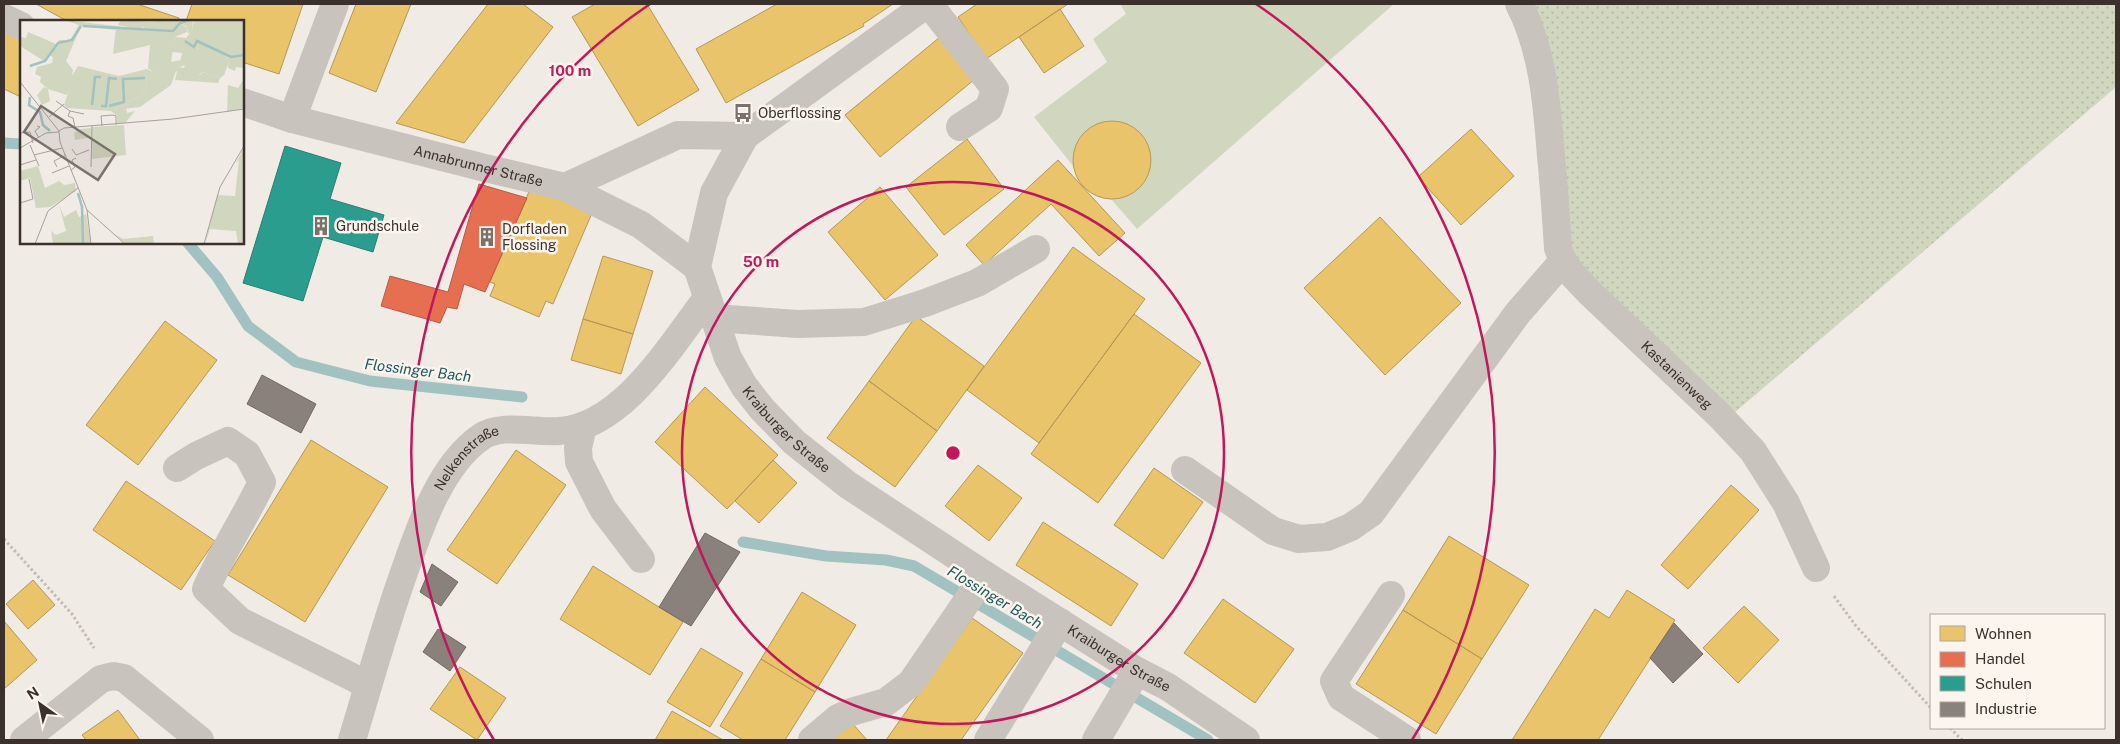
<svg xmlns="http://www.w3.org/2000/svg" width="2120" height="744" viewBox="0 0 2120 744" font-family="'Public Sans',sans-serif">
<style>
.grass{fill:url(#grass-dots)}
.pitch{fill:#d1d6bf}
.homes{fill:#e9c46a;stroke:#b59857}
.shops{fill:#e76f51;stroke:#b35c46}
.schools{fill:#2a9d8f;stroke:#2f7c71}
.industry{fill:#8a817c;stroke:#726964}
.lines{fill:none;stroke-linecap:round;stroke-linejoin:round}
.stream{stroke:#a1c2c1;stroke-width:11}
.path{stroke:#c2bbb6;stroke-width:3;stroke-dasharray:2.5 2.5;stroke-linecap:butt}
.minor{stroke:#c9c3be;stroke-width:28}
.ring{fill:none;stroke:#c2185b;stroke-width:2.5}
.labels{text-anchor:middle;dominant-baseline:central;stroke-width:5;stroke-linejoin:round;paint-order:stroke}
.poi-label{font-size:14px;fill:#3b302b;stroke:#fbf5ee;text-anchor:start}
.street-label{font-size:14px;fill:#3b302b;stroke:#fbf5ee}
.water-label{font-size:15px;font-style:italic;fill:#1f5a5e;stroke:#fbf5ee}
.inset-river{fill:none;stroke:#a1c2c1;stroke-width:2.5}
.inset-road{fill:none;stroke:#a8a09b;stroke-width:1}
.view{fill:#7a716c;fill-opacity:0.15;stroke:#7a716c;stroke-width:2.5}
.inset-edge{fill:none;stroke:#3b302b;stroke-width:2.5}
.centre{fill:#c2185b;stroke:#fbf5ee;stroke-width:2.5}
.ring-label{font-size:15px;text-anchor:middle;font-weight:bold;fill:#c2185b;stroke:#fbf5ee;stroke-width:5;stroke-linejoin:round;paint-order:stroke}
</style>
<defs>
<pattern id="grass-dots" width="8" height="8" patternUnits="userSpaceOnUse" patternTransform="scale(1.25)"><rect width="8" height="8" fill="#d1d6bf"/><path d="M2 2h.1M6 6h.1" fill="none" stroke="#b4b8a4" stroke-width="1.8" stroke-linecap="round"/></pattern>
</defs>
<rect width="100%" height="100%" fill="#f0ebe5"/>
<!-- grass -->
<path class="grass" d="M1529,4H2116V87L1734,413L1590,283L1571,251Z"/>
<!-- pitch -->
<path class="pitch" d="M1120,4H1394L1137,229L1112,200L1098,197L1086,190L1078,180L1073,166L1034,117L1107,62L1093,39L1126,14Z"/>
<!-- homes -->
<path class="homes" d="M36,4H137L179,18L178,21H67Z
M192,4H303L279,74L242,62V21H186Z
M356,4H411L376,92L329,73Z
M488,4H523L553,27L464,143L396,123Z
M595,4H647L699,90L638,126L572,17Z
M777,4H893L863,24L864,26L726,103L696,49Z
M977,4H1068L986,59L958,17Z
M1060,9L1084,46L1044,73L1019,37Z
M4,31L21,39V97L4,89Z
M940,37L975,79L880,157L845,115Z
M1073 160a39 39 0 1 1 78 0a39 39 0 1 1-78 0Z
M1471,129L1514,176L1461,225L1418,177Z
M967,139L1004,189L944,235L906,187Z
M1058,160L1125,233L1099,256L1051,204L984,265L966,245Z
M531,187L592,213L553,304L546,301L539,317L490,296L495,284L490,282Z
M880,187L938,255L885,300L828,232Z
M1380,217L1461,303L1385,375L1304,288Z
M1073,247L1145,299L1039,443L967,390Z
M603,256L653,271L633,334L583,319Z
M1134,314L1201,363L1098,503L1031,454Z
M916,316L984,366L937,431L869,381Z
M583,319L633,334L621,374L571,360Z
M165,321L217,360L138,465L86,425Z
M869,381L937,431L895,487L827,438Z
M705,387L778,455L727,509L655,442Z
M311,440L388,487L305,622L228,575Z
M516,450L566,485L497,584L447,550Z
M773,460L797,483L759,523L735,501Z
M978,465L1022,498L989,541L945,506Z
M1154,468L1203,502L1163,559L1114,525Z
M126,481L215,541L181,590L93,530Z
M1731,485L1759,510L1688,589L1661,565Z
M1043,522L1138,584L1111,626L1016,565Z
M1449,536L1529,585L1482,659L1403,610Z
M593,566L683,622L650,675L560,619Z
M33,580L55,605L28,629L6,604Z
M1627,590L1675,620L1598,740H1512L1595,609L1609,618Z
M802,592L856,625L815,692L761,659Z
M1223,599L1294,649L1255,703L1184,653Z
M1744,606L1779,640L1738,683L1703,648Z
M1403,610L1482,659L1436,734L1356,684Z
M972,618L1023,653L961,740H886Z
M4,621L37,660L4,689Z
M701,648L743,673L710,727L667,702Z
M761,659L815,692L785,740H743L720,726Z
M460,667L506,698L477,740L430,709Z
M118,710L140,740H86L82,735Z
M672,711L723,740H655Z
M852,723L867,740H831Z"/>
<!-- shops -->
<path class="shops" d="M479,184L527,198L485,292L464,284L457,309L447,307L440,323L381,306L390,276L448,292Z"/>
<!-- schools -->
<path class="schools" d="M285,146L341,163L330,199L384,215L373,252L323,237L303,301L243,283Z"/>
<!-- industry -->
<path class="industry" d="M262,375L316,404L301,433L247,404Z
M705,533L740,552L691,626L659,607Z
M432,564L458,582L441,606L420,592Z
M1674,623L1703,654L1673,683L1650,658Z
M438,629L466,647L450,671L423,652Z"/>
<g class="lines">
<!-- stream -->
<path class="stream" d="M4,143L21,144
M187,242L217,277L248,326L296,362L370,381L522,397
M743,542L826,556L886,560L914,566L1208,740"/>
<!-- path -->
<path class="path" d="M4,539L72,614L94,648
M1834,596L1856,626L1931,708
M1950,728L1962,740"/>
<!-- minor -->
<g class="minor">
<path id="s1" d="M927,4L745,136L714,193L697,267L728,358L744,386L762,409L794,442L848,485L985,575L1137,671L1168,687L1246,740"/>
<path d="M929,4L995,89L989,108L960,127"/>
<path id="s2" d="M1519,4C1543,50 1547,105 1551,156C1554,187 1556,217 1558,248L1563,261L1572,274L1590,293L1719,415L1753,451L1786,503L1816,568"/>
<path d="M4,18L21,26"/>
<path id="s3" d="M242,102L292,119L485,168L565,187L641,225L697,267"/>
<path d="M292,119L335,4"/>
<path d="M565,187L678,135L745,136"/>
<path d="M714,318L798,324L864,322L925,303L977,283L1036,249"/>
<path d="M583,426L578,448L579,462L603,509L641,559"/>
<path d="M177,468L196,456L228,441L247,454L262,482C245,518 222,552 206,589L240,621L368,685"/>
<path d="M1185,470L1273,531L1299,539L1327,537L1351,527L1371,513L1517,314L1563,261"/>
<path d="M1391,595L1334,681L1341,697L1407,740"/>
<path d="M24,740L101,679L113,676L124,678L200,740"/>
<path id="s4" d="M352,740C368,687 383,633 401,581C418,533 438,467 481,437C501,423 535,433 559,431C623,427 671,345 707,298"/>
<path d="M812,740L838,718L851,712L886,702L911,683L985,575"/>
<path d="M988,740L1060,622"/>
<path d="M1096,740L1137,671"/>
</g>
</g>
<!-- distance rings -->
<g class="ring">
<circle cx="953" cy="453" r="271"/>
<path d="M494 740A541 541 0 0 1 650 4M1256 4A541 541 0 0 1 1412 740"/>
</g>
<!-- icons -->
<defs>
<g id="bus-bare" transform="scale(1.5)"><path d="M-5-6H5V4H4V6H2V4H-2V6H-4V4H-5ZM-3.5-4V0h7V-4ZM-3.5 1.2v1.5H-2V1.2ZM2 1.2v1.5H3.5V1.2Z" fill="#7a716c" stroke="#fbf5ee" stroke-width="2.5" paint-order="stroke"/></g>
<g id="building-bare" transform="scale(1.5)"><path d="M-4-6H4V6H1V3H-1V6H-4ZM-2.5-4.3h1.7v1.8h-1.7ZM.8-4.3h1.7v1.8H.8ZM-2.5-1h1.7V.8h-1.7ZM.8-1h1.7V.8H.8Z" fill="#7a716c" stroke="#fbf5ee" stroke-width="2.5" paint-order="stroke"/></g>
</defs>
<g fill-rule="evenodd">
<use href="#bus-bare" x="743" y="113"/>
<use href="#building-bare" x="321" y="226"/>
<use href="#building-bare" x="487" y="237"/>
</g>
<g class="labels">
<!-- poi labels -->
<g class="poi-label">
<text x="758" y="113">Oberflossing</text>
<text x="336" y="226">Grundschule</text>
<text x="502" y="229">Dorfladen<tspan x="502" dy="16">Flossing</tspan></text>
</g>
<!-- street labels -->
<g class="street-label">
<text stroke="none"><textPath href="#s3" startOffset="245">Annabrunner Straße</textPath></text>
<text stroke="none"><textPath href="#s2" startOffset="424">Kastanienweg</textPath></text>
<text stroke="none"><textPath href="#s1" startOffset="555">Kraiburger Straße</textPath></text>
<text stroke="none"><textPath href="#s4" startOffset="309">Nelkenstraße</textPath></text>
<text stroke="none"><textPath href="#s1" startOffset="960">Kraiburger Straße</textPath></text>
</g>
<!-- water labels -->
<g class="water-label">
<text transform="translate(418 370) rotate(7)">Flossinger Bach</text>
<text transform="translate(995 597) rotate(31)">Flossinger Bach</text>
</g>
</g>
<!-- overview -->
<g transform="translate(20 20)">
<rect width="224" height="224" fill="#f0ebe5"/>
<path d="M44,0L96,6L95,10L61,6L46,41L53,50L52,56L58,46L99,56L127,49L133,52L128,56L125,70L119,77L93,90L106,88L107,93L115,91L105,103L97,104V96L91,91L47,88L44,85L50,68L47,75L28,69L20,62L21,57L15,54L17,47L32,43L33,37L29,35L24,41L0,26V17L6,18L8,12L36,24L39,20H50L59,5ZM101,0L131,2L146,0L118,9L98,5ZM156,0H173L172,10L174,0H224V48L216,47L215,51L208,48L209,38L174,27L167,45L159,47L162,33L152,32L155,17L166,18L171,12L168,14L167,7ZM157,51L180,55L183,52L200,58L198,63L155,60ZM224,59V88L207,92L208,65L218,68ZM104,105L106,135L72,139V107ZM224,128V224H218L216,211L190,209L185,224L197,175L215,176L219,140L216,143ZM18,146L25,168L39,161L44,165L55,163L56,171L30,187L16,188L10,158L0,161V151ZM39,184L44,197L56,190L59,197L66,194L71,224H33L31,211L36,215L46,211ZM95,214L103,219L133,216L134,224H106Z" fill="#d1d6bf"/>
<path d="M146,0H156L167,8V12L155,17L151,42L161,40L159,47L164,48L173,28L188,29L210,39L204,55L200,58L183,52L177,56L156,51L151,65L120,87L93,90L119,77L125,70L128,56L133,52L128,48L130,25L93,34L96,6L123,9L128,3Z" fill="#d1d6bf"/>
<path d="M24,67L28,69L30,81L22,85L17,75Z" fill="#d1d6bf"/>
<path d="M71,108L73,117L55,120L54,113L60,109Z" fill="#d1d6bf"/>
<path class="inset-river" d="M108,0H143M63,6L153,11L160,3L169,0M165,21L174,27L177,21L211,37L224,35M10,46L25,41L38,23L52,20L61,6M10,77L9,85L20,92L23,105L30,111M72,85L75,57H81M81,86H86L89,58L97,59M89,86L104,82L103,59L125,58M58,173L62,187L63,224"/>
<path class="inset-road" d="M0,62L39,111M36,81L50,91M29,97L44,84M17,106L20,107L15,111L19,118M82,106L81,96L93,95L96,96V105M55,107L53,98L48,96L50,91L64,94M39,111L44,108L153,99L224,89M39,111L40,122L67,190L71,224M0,113L10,112L13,123M10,125L19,146M0,128L26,113L39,112M52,129L56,135L69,130M14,135L42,128M0,145L16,140M37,147L34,141L46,135M71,147L72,106M51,150L55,147L52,140L56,138M32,153L49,146M0,183L13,179L9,159M67,190L105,224M15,224L28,191L58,168M184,224L200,167L224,126"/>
<path class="view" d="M21,86L95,134L78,160L4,112Z"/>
<rect width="224" height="224" class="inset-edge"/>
</g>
<circle cx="953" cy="453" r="8" class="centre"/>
<g class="ring-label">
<text x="570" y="76">100 m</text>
<text x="761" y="267">50 m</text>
</g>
<!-- border -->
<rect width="2120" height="744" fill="none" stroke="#3b302b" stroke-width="10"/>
<!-- legend -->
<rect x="1930" y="614" width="175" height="115" fill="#fbf5ee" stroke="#aea6a0"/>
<rect x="1940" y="626" width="25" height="15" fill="#e9c46a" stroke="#aea6a0"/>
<text x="1975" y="639" font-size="15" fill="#3b302b">Wohnen</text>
<rect x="1940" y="652" width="25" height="15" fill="#e76f51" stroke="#aea6a0"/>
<text x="1975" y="664" font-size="15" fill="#3b302b">Handel</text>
<rect x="1940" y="676" width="25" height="15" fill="#2a9d8f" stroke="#aea6a0"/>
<text x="1975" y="689" font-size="15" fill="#3b302b">Schulen</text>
<rect x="1940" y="702" width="25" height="15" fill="#8a817c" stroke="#aea6a0"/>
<text x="1975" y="714" font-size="15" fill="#3b302b">Industrie</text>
<!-- north arrow -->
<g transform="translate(40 704) rotate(327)" stroke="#fbf5ee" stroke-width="4" paint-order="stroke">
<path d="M0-4L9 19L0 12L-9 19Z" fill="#3b302b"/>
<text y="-8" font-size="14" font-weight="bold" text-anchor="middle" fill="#3b302b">N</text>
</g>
</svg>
